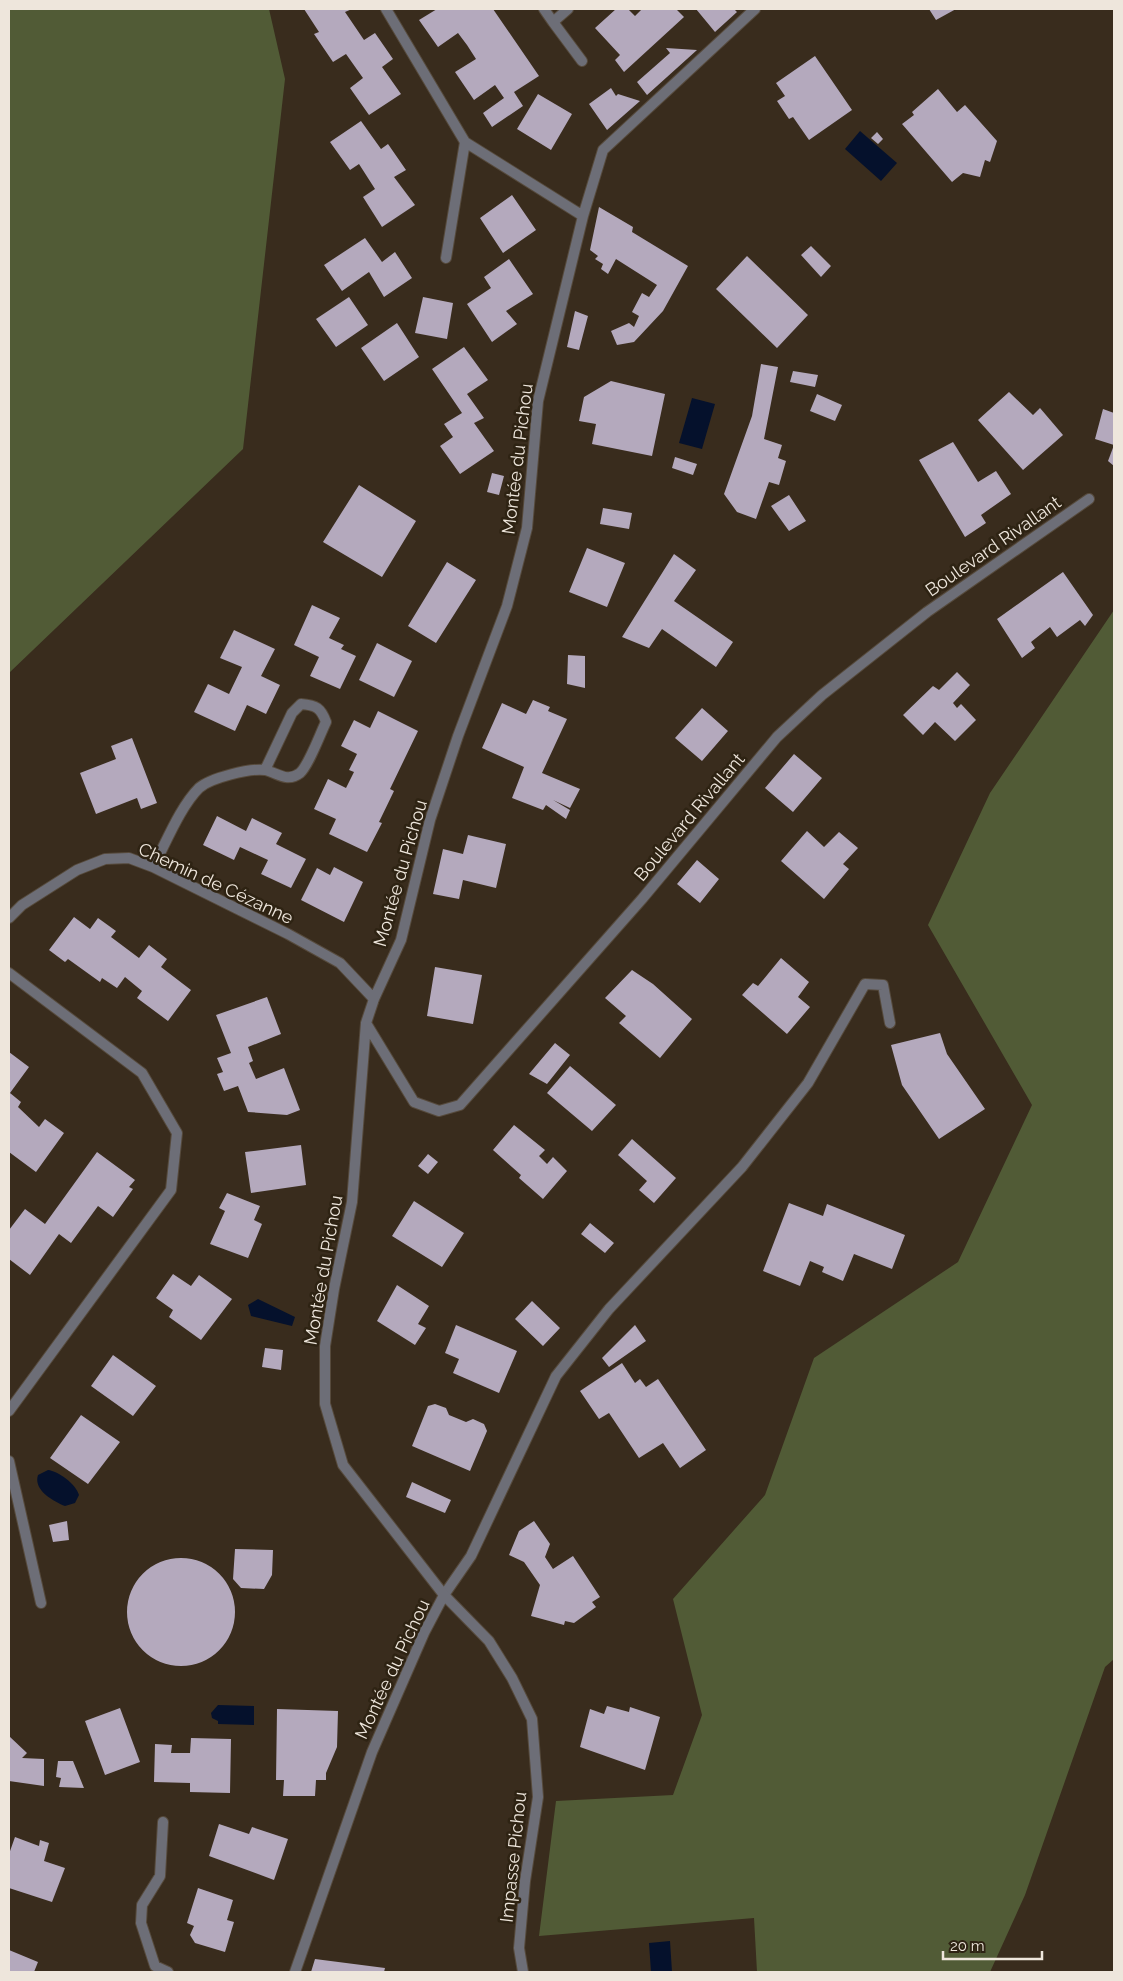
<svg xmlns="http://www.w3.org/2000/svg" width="1123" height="1981" viewBox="0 0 1123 1981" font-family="Raleway,sans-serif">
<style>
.forest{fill:#515b36}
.water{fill:#05112c}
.building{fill:#b4a9bd}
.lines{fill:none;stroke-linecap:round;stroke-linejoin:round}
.lane-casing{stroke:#564a3c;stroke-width:12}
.street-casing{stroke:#564a3c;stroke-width:12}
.lane{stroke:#6d6e77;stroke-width:10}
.street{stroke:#6d6e77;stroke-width:10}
.labels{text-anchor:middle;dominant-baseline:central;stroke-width:5;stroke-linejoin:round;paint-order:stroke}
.street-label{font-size:18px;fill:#eee6dc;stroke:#2e2313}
</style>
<rect width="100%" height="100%" fill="#392c1d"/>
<!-- forest -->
<path class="forest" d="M9,9H269L285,79L243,449L9,673Z
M1114,610V1659L1105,1667L1025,1895L990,1972H757L754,1918L539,1936L556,1801L673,1795L702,1715L673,1599L765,1495L814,1358L958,1262L1032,1105L928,925L990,793Z"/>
<!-- water -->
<path class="water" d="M860,131L897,163L881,181L845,149Z
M692,398L715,404L702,449L679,443Z
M258,1299L295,1317L292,1326L251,1316L248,1305Z
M48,1470C58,1471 76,1484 79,1495L75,1503L65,1506C53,1501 33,1490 38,1475Z
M218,1705L254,1706V1725L218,1724V1721L212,1718L211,1713Z
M670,1941L672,1972H651L649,1943Z"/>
<!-- building -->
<path class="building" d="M304,9H352L345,12L364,40L375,33L393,59L382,67L401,94L369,115L350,88L363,78L346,54L333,62L314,34L319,32Z
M437,9H493L539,76L514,92L523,106L492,127L483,113L504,98L495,85L474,100L455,72L476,59L467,45L458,33L438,47L419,20Z
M616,9H628L635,16L642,9H676L684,17L624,72L615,60L620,55L595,28Z
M696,9H734L737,12L715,32Z
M929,9H956L936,20Z
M666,48L697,50L647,95L637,82L670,53Z
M815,56L852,110L809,140L793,117L789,119L777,101L785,96L776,83Z
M611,88L616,96L618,94L640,101L607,130L589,104Z
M938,89L957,112L965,105L997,141L990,162L985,160L980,177L963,173L952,182L902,124L914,115L912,112Z
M538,94L572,114L551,150L517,129Z
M361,121L381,149L388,144L406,170L394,177L415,205L382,227L363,197L375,189L359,164L350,170L330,142Z
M877,132L883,139L878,144L871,138Z
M512,195L536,230L503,253L480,218Z
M599,207L633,227L632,232L688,266L663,311L634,342L617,345L611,331L629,323L634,327L639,316L632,312L642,293L649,297L657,285L616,259L608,274L601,269L603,264L595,259L598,256L590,250Z
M365,238L382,262L395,252L412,278L384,297L369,272L342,291L324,265Z
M811,246L831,266L821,277L801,255Z
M747,256L808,315L777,348L716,289Z
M509,259L533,294L506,311L517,324L492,342L467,304L491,288L484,277Z
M349,297L368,325L336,347L316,319Z
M423,297L453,303L447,339L415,333Z
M575,311L588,316L579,350L567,347Z
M397,323L419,357L384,381L361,348Z
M464,347L488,380L467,394L484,418L474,423L494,451L460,474L440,446L453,437L444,424L462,413L432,369Z
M761,364L778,367L764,439L782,445L778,458L786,461L779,485L769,482L756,519L737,512L724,494L752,416Z
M793,371L818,375L815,387L790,382Z
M611,381L665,394L652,456L592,444L596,424L579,421L584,397Z
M1009,392L1033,415L1040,408L1063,435L1023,470L978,420Z
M817,394L842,405L835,421L810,411Z
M1103,409L1114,413V466L1108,461L1114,445L1095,439Z
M953,442L978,482L996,471L1011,494L981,515L986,523L965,537L919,460Z
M675,457L697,464L693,475L672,468Z
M492,473L504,476L499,495L487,492Z
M359,485L416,521L382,577L323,542Z
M789,495L806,521L789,531L771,506Z
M603,508L632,513L629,529L600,524Z
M587,548L625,563L607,607L569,592Z
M674,554L696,570L674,601L733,642L716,667L662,629L649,648L622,637Z
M447,562L476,580L436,643L408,626Z
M1063,572L1093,615L1085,626L1080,620L1057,637L1050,627L1031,642L1035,648L1022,658L997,619Z
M312,605L340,618L329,638L344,645L341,649L356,656L340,689L310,676L319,657L294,645Z
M234,630L275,649L261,676L280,685L266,714L247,705L235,731L194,712L208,684L229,694L242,667L220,658Z
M377,643L412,661L394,697L359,680Z
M568,655L585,656V688L567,684Z
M957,672L970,685L953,703L957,708L961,704L976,720L955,741L935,722L923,735L903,715L933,686L939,690Z
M533,700L550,707L548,711L567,719L542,773L580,789L570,808L553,800L570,810L566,819L546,805L543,810L512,798L524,767L482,748L502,703L526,714Z
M702,708L728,731L702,761L675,738Z
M378,711L418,731L390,789L394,791L379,822L382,823L367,852L329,834L336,819L314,809L328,779L346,788L354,772L349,770L357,754L341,746L354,720L370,728Z
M132,738L157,803L141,809L137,798L96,814L80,773L116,759L111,746Z
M794,754L822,778L793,812L765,788Z
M217,816L246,831L252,818L282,833L276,844L306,859L291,888L261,874L268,860L240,847L234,860L203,845Z
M807,831L824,847L839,832L858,848L843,864L849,869L824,899L781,861Z
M468,835L506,844L496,888L463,880L459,899L433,894L443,849L463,854Z
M697,860L719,879L700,903L677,884Z
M334,867L363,882L344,922L301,900L317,868L330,875Z
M74,917L90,929L98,918L116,931L111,937L139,958L149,945L167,959L161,967L191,990L168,1021L137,998L142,991L125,977L117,988L102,978L100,982L68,959L65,962L49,950Z
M781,958L809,982L798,997L810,1007L787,1034L742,995L753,983L758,986Z
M435,967L482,975L473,1024L427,1016Z
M632,970L653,984L692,1019L660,1058L619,1023L626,1016L605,998Z
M267,997L281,1034L248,1047L253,1061L249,1063L256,1079L284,1068L300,1110L287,1115L248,1112L238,1086L224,1091L217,1074L223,1072L217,1058L231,1053L216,1015Z
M940,1033L947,1054L985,1109L939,1139L902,1085L891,1045Z
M555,1043L570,1055L547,1084L529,1074Z
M9,1052L29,1067L10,1093L21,1102L18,1107L39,1127L45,1119L64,1133L36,1172L9,1152Z
M570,1066L616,1105L592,1131L547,1093Z
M514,1125L545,1150L539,1156L547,1164L553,1157L567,1171L543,1199L519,1178L521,1175L493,1150Z
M632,1139L676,1178L654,1203L639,1190L647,1181L618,1155Z
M301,1145L306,1185L251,1193L245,1152Z
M97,1152L135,1180L129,1187L133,1189L113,1217L98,1206L71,1243L59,1234L30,1275L9,1259V1230L25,1209L45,1224Z
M428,1154L438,1162L428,1174L418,1166Z
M227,1193L260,1206L254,1220L262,1224L248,1258L210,1244L225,1211L219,1208Z
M414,1201L464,1233L442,1267L392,1236Z
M789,1203L823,1216L827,1204L905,1235L892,1269L854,1254L843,1281L822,1272L824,1267L810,1261L800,1286L763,1271Z
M590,1223L614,1243L605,1253L581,1234Z
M173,1274L191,1286L199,1275L232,1299L201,1340L169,1317L173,1310L156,1298Z
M397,1285L429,1306L418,1324L426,1328L415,1345L377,1321Z
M532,1301L560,1328L543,1346L515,1319Z
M456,1325L517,1351L499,1393L453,1373L459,1359L445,1353Z
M635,1325L646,1341L609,1367L602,1358Z
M265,1348L283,1350L281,1370L262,1367Z
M113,1355L156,1386L133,1416L91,1386Z
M622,1363L635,1383L640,1379L646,1387L658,1379L706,1450L680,1468L663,1443L639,1458L609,1413L599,1419L580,1391Z
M435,1404L446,1408L449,1415L466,1422L473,1419L484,1424L487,1431L470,1471L412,1446L428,1406Z
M81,1415L120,1442L88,1484L50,1458Z
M412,1482L451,1500L445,1513L406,1497Z
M67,1521L69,1540L53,1542L49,1525Z
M534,1521L550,1544L545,1557L553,1569L573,1556L600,1597L592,1602L596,1607L574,1623L565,1621L564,1625L531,1616L540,1585L524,1562L509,1555L519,1531Z
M235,1549L273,1550L272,1575L264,1589L241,1588L233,1579Z
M127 1612a54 54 0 1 1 108 0a54 54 0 1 1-108 0Z
M607,1706L629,1712L630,1707L660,1717L645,1770L580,1747L590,1709L604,1714Z
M120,1708L140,1762L105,1775L85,1721Z
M277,1709L338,1711L337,1747L326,1773V1780H316L315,1796H283L284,1780H276Z
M9,1736L27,1753L22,1758L44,1759V1786L9,1781Z
M191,1738L231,1739L230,1793L190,1792V1783L154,1782L155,1744L172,1745L171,1753H190Z
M58,1761H73L84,1788L59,1787L61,1778L56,1777Z
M219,1824L249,1834L252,1827L288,1839L274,1880L209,1856Z
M15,1837L39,1846L40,1840L49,1843L44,1861L65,1868L52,1902L9,1888V1854Z
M198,1888L233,1900L227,1920L234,1922L225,1952L195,1943L190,1935L194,1926L187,1923Z
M9,1950L38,1962L34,1972H9Z
M315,1959L385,1968L384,1972H311Z"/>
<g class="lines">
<!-- lane casing -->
<g class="lane-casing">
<path id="lane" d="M444,1595L471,1556L556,1376L609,1309L742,1167L808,1083L865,984L883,985L890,1023"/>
</g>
<!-- street casing -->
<g class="street-casing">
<path id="street" d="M386,9L465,142L583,216
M544,9L553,22L568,9
M553,22L582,61
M446,258L465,142
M153,867C166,843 180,807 199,788C210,778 250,768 265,770C278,773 287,783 300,773C309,765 320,734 326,722C321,708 316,705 301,704L292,713L265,770
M9,918L22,905L77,870L105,859L129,858L153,867L288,934L340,963L374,999
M9,973L142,1073L177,1133L171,1190L9,1411
M366,1023L414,1102L439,1111L460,1105L642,899L777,737L822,695L927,612L1089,499
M9,1461L41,1603
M444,1595L489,1641L512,1678L532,1719L538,1797L525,1881L519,1948L523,1972
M163,1822L160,1876L142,1905L141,1923L155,1966L168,1972
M295,1972L372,1752L424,1633L444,1595L343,1465L325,1404V1346L334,1289L352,1202L366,1023L374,999L401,940L430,820L458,736L507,606L527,528L538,401L583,216L603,150L755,9"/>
</g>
<!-- lane -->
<use href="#lane" class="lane"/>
<!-- street -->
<use href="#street" class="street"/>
</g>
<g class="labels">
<!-- street labels -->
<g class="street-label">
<text transform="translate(517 459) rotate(-83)">Montée du Pichou</text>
<text transform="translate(993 546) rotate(-35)">Boulevard Rivallant</text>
<text transform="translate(689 817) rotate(-50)">Boulevard Rivallant</text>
<text transform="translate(400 873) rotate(-74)">Montée du Pichou</text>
<text transform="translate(216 883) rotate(25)">Chemin de Cézanne</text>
<text transform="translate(323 1270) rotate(-80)">Montée du Pichou</text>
<text transform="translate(392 1669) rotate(-65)">Montée du Pichou</text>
<text transform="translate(513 1857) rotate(-84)">Impasse Pichou</text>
</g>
</g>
<!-- border -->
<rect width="1123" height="1981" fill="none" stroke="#eee6dc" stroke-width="20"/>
<!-- scale -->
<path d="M943 1951v8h99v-8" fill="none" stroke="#eee6dc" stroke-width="2.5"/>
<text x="950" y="1951" font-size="15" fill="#eee6dc" stroke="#2e2313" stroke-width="4" paint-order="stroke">20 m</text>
</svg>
